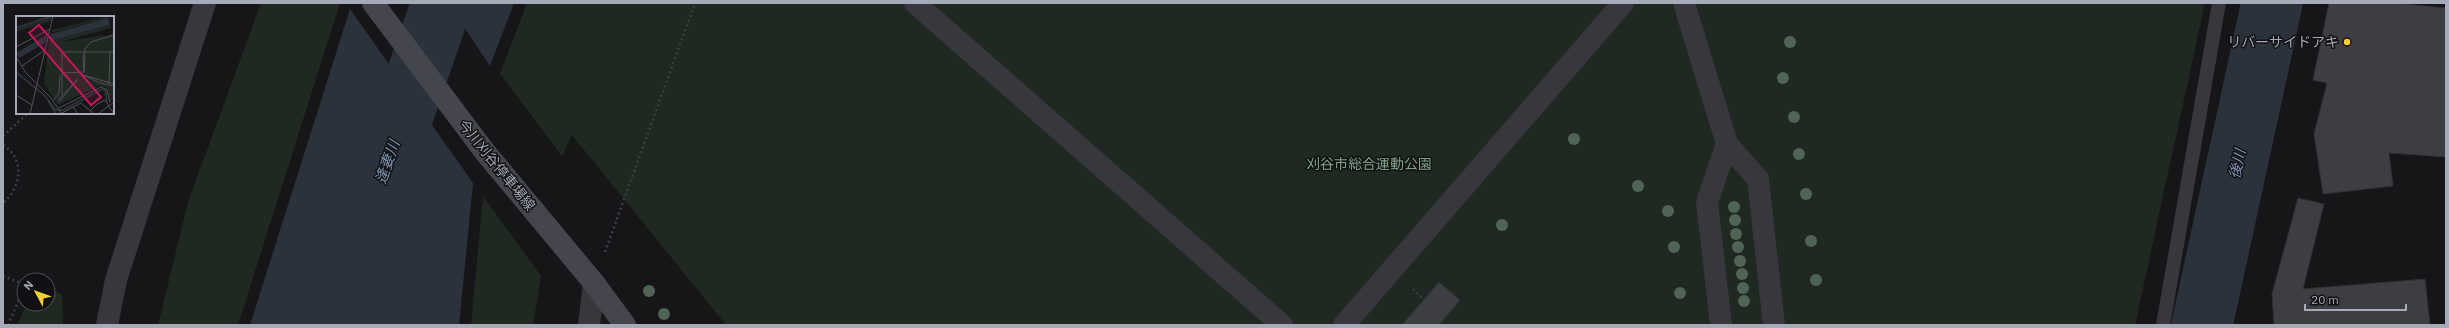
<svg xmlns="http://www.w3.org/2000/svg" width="2449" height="328" viewBox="0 0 2449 328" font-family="'IBM Plex Sans','Noto Sans JP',sans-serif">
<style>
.green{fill:#202822}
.water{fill:#2c323c}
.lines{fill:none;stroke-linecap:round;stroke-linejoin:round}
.river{stroke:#2c323c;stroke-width:61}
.building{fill:#3d3e42;stroke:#303034}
.path{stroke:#3d3e44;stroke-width:2.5;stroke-dasharray:2 3;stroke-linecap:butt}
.lane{stroke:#37373d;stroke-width:14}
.street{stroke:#37373d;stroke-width:22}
.secondary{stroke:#45464d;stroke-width:22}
.tree{fill:#4f6454}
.poi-dot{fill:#f5ce30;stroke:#111113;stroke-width:1.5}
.labels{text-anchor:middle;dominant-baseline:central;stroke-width:3;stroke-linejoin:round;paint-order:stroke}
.poi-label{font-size:14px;fill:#a7aab8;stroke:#111113;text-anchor:end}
.park-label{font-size:14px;fill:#7ea385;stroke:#111113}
.street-label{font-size:14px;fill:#a7aab8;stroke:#111113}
.water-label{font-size:15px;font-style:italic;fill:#7e93b4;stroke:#111113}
.inset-river{fill:none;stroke:#2c323c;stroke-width:2}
.inset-road{fill:none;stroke:#505158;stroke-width:1}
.view{fill:#c2185b;fill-opacity:0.15;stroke:#c2185b;stroke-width:2}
.inset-edge{fill:none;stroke:#a7aab8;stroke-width:2}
</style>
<rect width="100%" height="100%" fill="#161618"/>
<!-- green -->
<path class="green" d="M261,3H340L238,325H158L188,202Z
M527,3H2205L2135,325H726L572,135L562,156L500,74Z
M483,196L541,276L533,325H471Z
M48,288L62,294L63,325H17L27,304H48Z"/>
<!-- water -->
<path class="water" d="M448,3H514L490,66Z
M350,9L473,183L459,325H250Z"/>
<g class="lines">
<!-- river -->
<path class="river" d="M342,325L370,210L442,3
M2202,325L2272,3"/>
</g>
<!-- building -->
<path class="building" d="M2329,3H2394L2446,8V157L2389,153L2393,186L2323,194L2314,134L2327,83L2313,80Z
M2298,198L2324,204L2303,289L2425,279L2430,325H2274L2272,294Z
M1439,282L1460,300L1439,325H1402Z"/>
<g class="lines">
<!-- path -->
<path class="path" d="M3,136L28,113
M3,145C26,159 21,188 3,203
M605,252L695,3
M3,276L24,284
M1413,289L1424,299
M8,325L24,288"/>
<!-- lane -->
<path class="lane" d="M2163,325L2219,3"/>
<!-- street -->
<path class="street" d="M915,3L1282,325
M1684,3L1727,144
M107,325L116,280L205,3
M589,325L594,283
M1344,325L1623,3
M1721,325L1707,202L1727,144L1758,179L1774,325"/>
<!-- secondary -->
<path class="secondary" d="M373,3L485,152L594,283L625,325"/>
</g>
<!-- trees -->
<g class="tree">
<circle cx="1790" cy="42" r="6"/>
<circle cx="1783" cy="78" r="6"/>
<circle cx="1794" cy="117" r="6"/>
<circle cx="1574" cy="139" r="6"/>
<circle cx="1799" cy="154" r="6"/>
<circle cx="1638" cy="186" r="6"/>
<circle cx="1806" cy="194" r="6"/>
<circle cx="1734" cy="207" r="6"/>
<circle cx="1668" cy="211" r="6"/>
<circle cx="1735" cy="220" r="6"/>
<circle cx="1502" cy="225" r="6"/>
<circle cx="1736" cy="234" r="6"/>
<circle cx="1811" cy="241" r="6"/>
<circle cx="1674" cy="247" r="6"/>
<circle cx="1738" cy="247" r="6"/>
<circle cx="1740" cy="261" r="6"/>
<circle cx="1742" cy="274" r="6"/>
<circle cx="1816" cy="280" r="6"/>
<circle cx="1743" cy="288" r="6"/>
<circle cx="649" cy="291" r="6"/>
<circle cx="1680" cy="293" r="6"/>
<circle cx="1744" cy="301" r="6"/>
<circle cx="664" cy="314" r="6"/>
</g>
<!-- markers -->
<circle class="poi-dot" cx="2347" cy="42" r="4"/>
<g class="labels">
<!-- poi labels -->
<g class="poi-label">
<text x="2339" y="42">リバーサイドアキ</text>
</g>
<!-- park labels -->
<g class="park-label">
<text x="1369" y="164">刈谷市総合運動公園</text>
</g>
<!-- street labels -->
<g class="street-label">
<text transform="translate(497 165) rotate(51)">今川刈谷停車場線</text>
</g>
<!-- water labels -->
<g class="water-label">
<text transform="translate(387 162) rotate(-71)">逢妻川</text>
<text transform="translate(2237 164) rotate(-78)">後川</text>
</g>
</g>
<!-- overview -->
<g transform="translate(16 16)">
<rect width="98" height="98" fill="#161618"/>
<path d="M92,0V2L35,17L36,14ZM36,1L35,5L0,16V13ZM94,9L95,12L44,26L98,18V84L94,85L90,71L83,70L42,89L28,68L33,25Z" fill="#202822"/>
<path d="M92,2L94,9L33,25L35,18ZM31,19L29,27L3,42L0,37Z" fill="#2c323c"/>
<path class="inset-river" d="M0,12L36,0M0,56L28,79L40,94H47L86,73L89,74L91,86"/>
<path class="inset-road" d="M0,31L34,13M68,38L69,33L75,26L98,19M68,38L69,39L68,56L67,42ZM0,41L10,57L35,82L46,98M6,50L29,34M46,57L68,56M93,68L94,36M98,68L67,59L84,67L98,70M0,79L16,89M46,79V36H98M42,84L62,63L43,86M32,85L40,98M37,85L43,77L44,59M43,92L85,71L91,74L94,87M74,95L81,88L89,84L98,98M14,98L37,0M44,98L57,91M62,98L57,91L65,87L78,98M82,98L98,86"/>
<path class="view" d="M23,9L85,81L75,89L13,17Z"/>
<rect width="98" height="98" class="inset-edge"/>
</g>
<!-- border -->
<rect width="2449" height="328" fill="none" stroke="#a7aab8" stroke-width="8"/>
<!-- north arrow -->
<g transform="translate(36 292) rotate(311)"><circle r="19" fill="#111113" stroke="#4d4e55"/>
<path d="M0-3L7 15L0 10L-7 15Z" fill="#f5ce30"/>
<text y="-6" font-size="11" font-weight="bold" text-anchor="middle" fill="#a7aab8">N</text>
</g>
<!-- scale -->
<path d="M2305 304v6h101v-6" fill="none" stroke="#a7aab8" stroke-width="2"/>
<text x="2311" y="304" font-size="12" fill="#a7aab8" stroke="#111113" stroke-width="3" paint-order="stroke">20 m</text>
</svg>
